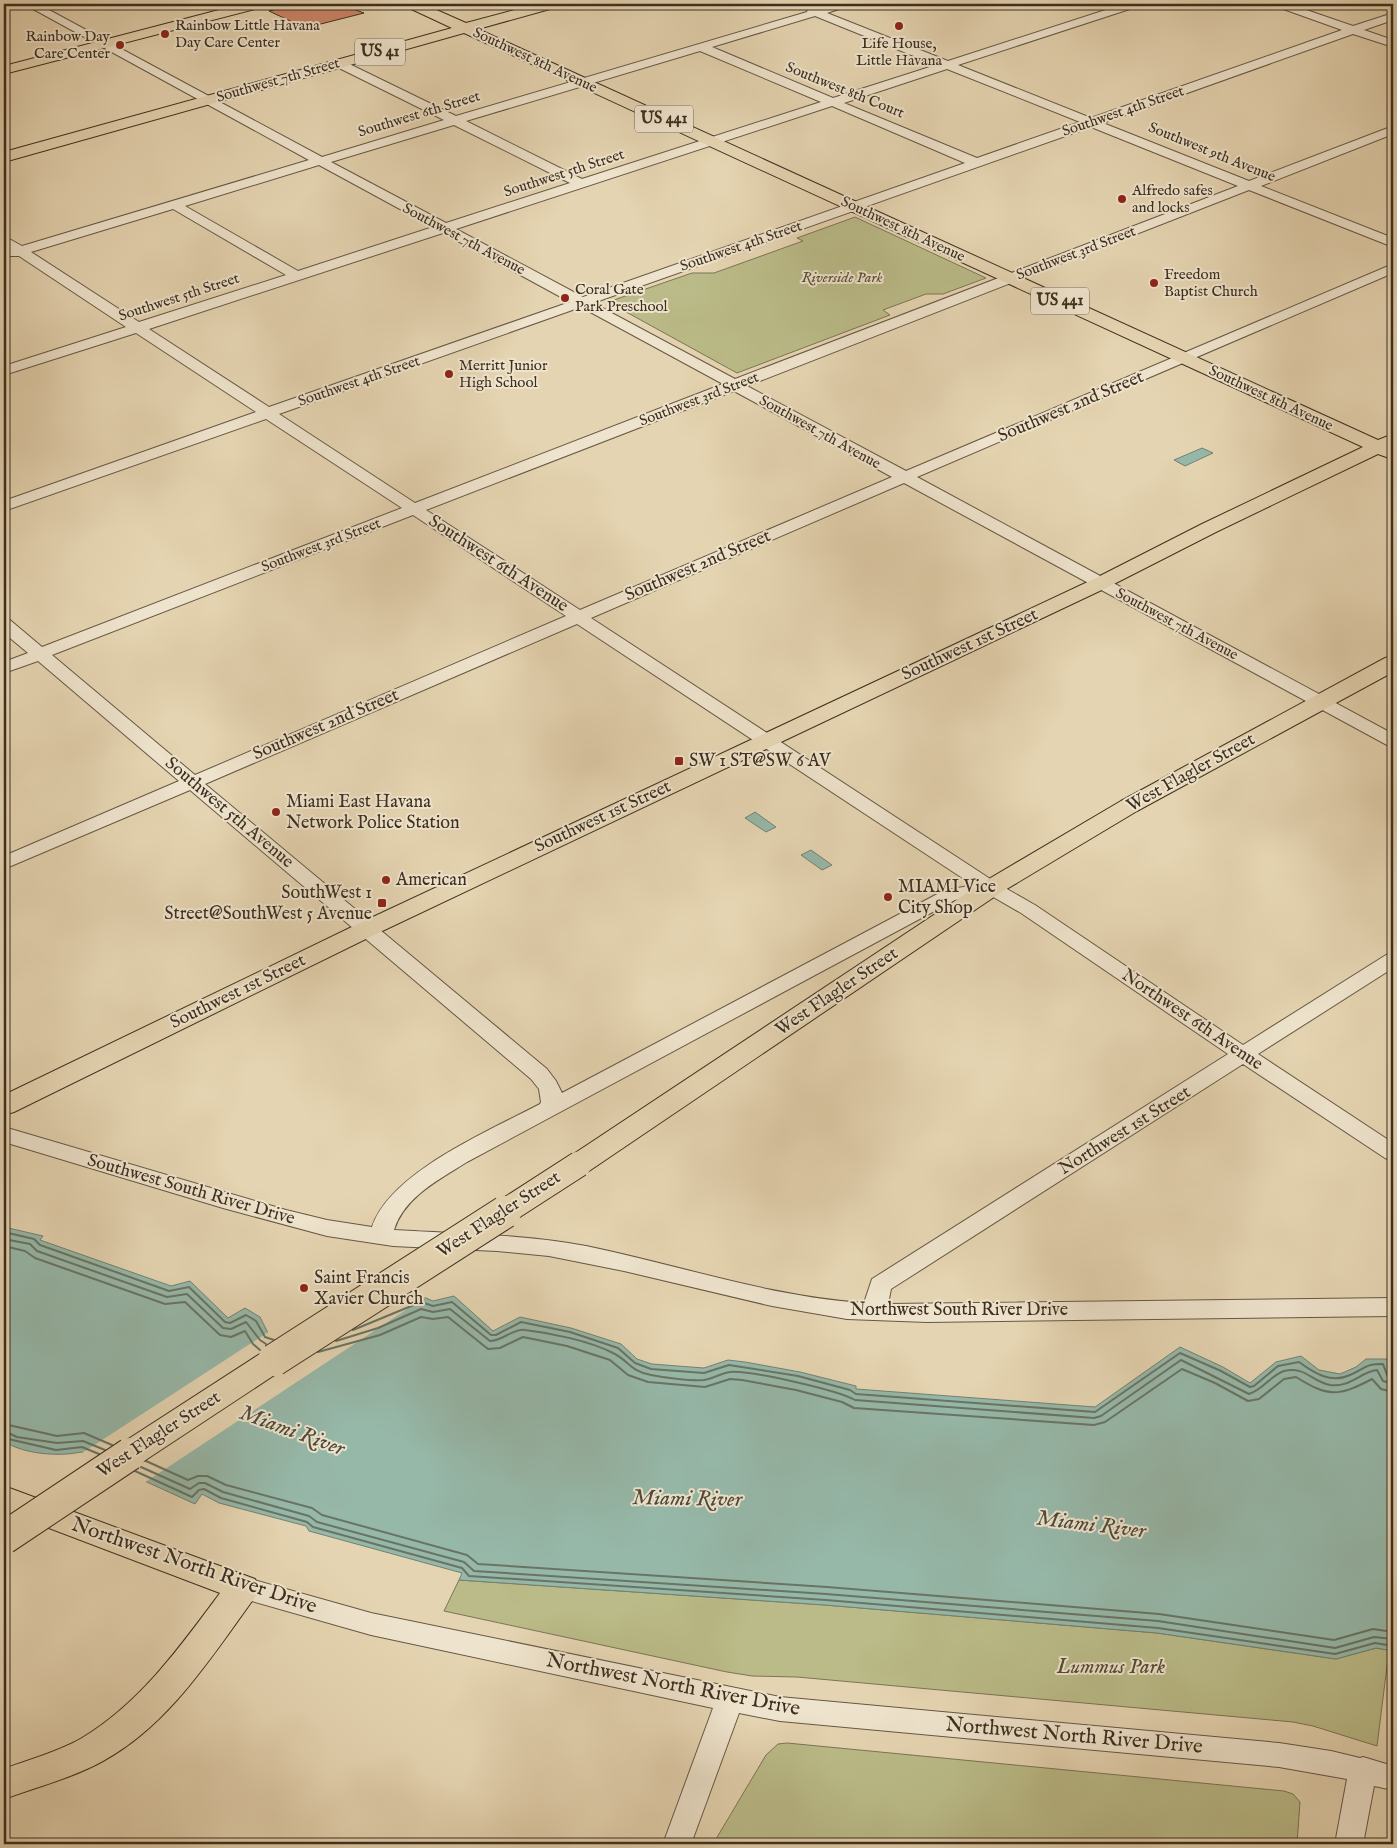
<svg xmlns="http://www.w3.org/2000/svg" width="1397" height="1848" viewBox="0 0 1397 1848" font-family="'IM FELL English',serif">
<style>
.green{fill:#babb88;stroke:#7b7554}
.water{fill:#96b8a9;stroke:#728172}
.pier{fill:#e5d4b1}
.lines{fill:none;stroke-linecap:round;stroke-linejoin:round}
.shore{stroke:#697464;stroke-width:2}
.building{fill:#cd8669;stroke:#3c2f20}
.minor-casing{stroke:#665844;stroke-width:2}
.major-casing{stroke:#3c2f20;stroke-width:2}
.minor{fill:#eee3cc;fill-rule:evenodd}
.major{fill:#e5d4b1;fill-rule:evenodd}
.major-bridge-far1-casing{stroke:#3c2f20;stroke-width:27;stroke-linecap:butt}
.major-bridge-casing{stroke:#3c2f20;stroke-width:34;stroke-linecap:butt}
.major-bridge-far1{stroke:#e5d4b1;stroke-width:25}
.major-bridge{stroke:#e5d4b1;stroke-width:32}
.poi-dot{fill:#8f2418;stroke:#eee3cc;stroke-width:2}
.labels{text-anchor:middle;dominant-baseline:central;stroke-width:4;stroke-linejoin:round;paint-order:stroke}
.far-poi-label{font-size:15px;fill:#3c2f20;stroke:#eee3cc;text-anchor:start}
.far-street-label{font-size:15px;fill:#3c2f20;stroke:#eee3cc}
.far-park-label{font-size:15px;font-style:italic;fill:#554b35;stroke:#eee3cc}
.shield{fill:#eee3cc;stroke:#716554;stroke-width:1}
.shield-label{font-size:16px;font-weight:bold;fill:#3c2f20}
.street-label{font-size:18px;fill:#3c2f20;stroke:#eee3cc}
.poi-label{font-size:18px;fill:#3c2f20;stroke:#eee3cc;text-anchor:start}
.near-street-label{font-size:21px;fill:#3c2f20;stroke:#eee3cc}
.near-park-label{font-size:21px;font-style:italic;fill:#554b35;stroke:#eee3cc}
.near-water-label{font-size:22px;font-style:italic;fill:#4e4a3b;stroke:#eee3cc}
</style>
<rect width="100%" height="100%" fill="#e5d4b1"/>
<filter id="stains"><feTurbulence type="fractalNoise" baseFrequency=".004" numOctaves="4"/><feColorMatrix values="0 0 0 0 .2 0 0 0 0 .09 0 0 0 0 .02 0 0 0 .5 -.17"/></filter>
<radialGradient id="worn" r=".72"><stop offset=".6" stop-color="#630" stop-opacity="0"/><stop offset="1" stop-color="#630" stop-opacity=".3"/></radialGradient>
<!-- green -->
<path class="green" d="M855,217L986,278L943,294H926L883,310L890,315L737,373L608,302L692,273H714L803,241L797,238Z
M459,1580L825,1605L1157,1633L1336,1659L1376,1648L1389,1650L1377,1746L1313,1726L1293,1722L797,1677L752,1676L727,1672L444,1611Z
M787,1743L1284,1791L1293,1794L1300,1802L1297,1844H713L766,1755L778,1744Z"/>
<!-- water -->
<path class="water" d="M1202,448L1213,453L1185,466L1174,460Z
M755,812L776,827L766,832L745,818Z
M811,850L832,865L822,870L801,855Z
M4,1227L43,1236L40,1240L171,1286L190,1281L228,1318L245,1308L260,1317L268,1333L285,1336L353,1325L421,1296L433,1301L454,1296L493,1331L520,1317L571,1328L621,1344L637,1359L652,1364L704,1368L728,1360L745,1362L800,1372L856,1386V1389L1095,1407L1180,1347L1223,1367L1250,1383L1276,1362L1301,1356L1319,1370L1340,1374L1356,1367L1366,1359H1389L1391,1374L1393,1375V1651L1376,1648L1336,1659L1157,1633L825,1605L459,1580L462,1573L309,1531L306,1526L219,1503L202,1494L195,1504L81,1452C59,1457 22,1454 4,1441Z"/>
<!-- pier -->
<path class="pier" d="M420,1294L427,1296L144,1483L79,1455L270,1331L285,1334H303L353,1322L373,1315Z"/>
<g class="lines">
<!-- shore -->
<path class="shore" d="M4,1232L34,1239L40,1245L169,1291L189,1287L225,1322L230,1323L246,1315L256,1321L265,1337L274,1340
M4,1239L30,1244L37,1251L167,1297L187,1294L223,1328L231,1329L246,1322L260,1340L266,1344
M4,1246L25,1251L35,1258L165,1304L185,1302L220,1335L231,1337L245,1331L253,1344L260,1350
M353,1330L421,1302L433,1306L452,1302L491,1335H496L521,1322L570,1332L618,1348L635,1363L651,1369L704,1373L729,1365L798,1376L850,1390L856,1394L1095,1412L1180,1353L1221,1371L1250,1387L1254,1386L1278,1366L1299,1362C1314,1373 1331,1384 1350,1375C1366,1368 1364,1364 1383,1364L1387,1375L1393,1378
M336,1341L378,1328L421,1309L433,1312L450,1309L490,1341C502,1341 514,1328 525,1330C551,1333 590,1341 613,1353C628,1360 631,1372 651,1375C666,1378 690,1381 704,1380C713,1379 721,1373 730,1372C750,1370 837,1390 855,1400L1094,1418L1101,1416L1181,1360L1249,1394C1263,1390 1271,1375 1284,1371C1305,1366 1311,1381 1330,1385C1350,1388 1360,1372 1377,1370L1383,1381L1393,1384
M318,1352L380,1335L421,1317L433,1319L448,1317L488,1349L500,1348L523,1337L567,1346L610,1360L628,1375L648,1382L705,1387L730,1379L742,1380L796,1390L842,1402L854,1408L1094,1425L1105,1422L1182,1369L1215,1383L1248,1401L1259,1399L1284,1379L1296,1377C1328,1397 1338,1397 1372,1379L1381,1389L1393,1392
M4,1424L57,1436L84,1433L112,1445
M4,1431L17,1437L57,1443L83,1441L105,1450
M4,1438L56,1450L82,1447L99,1454
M146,1461L188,1480L198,1476H207L226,1485L312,1508L322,1515L467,1555L478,1564L827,1587L1159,1614L1334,1640L1373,1629L1393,1632
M141,1467L190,1489L199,1483H205L223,1492L309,1516L317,1522L464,1562L474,1571L826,1594L1158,1621L1335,1648L1374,1637L1393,1639
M135,1471L192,1497L199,1490L204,1489L221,1498L307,1522L313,1527L462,1568L469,1576L826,1600L1158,1628L1335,1654L1375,1643L1393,1646"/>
</g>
<!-- building -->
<path class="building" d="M298,4H339L364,13L305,28L269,11Z"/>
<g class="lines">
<!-- minor casing -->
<g class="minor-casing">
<path id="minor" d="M24,4H38L322,157L444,120L335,66L333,63L335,60L339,59L456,116L807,12L808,9H816L833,4H850L848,6L827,13L948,61L1124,4H1140L1139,6L958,65L1091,118L1342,30L1275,6L1274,4H1289L1353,26L1393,13V20L1364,30L1393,40V47L1353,34L1103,123L1249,181L1393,126V134L1261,186L1393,238V247L1249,190L747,386L906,471L1393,264V273L917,477L1393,734V746L1387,745L904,483L591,618L998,884L1035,905L1243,1045L1386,955L1393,953V968L1258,1054L1393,1143V1161L1385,1158L1243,1064L891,1289L888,1304L1393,1298V1316L927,1322L847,1319L772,1306L624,1271L549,1256L497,1251L393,1246L327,1236L223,1208L4,1142V1127L286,1210L327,1220L372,1227C390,1172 491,1130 540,1104L541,1102L539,1089L531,1079L190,790L4,869V856L179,781L38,661L4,673V662L28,653L4,633V619L10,620L42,647L402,508L266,419L4,511V501L256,412L136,333L4,375V366L126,327L19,256H8L6,253L10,250L4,246V236L22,246L309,160ZM815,16L936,65L833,98L712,47ZM700,51L821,102L582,179L466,121ZM947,69L1080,122L977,158L844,103ZM832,106L965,163L583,297L456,229ZM454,125L570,183L446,223L331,162ZM1091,127L1238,186L735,379L593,303ZM319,165L433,227L298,271L185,206ZM173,209L286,275L139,322L31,252ZM443,233L570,302L269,407L149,329ZM581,307L723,384L415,503L279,414ZM734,391L892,477L580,610L426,510ZM413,515L566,616L195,775L52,655ZM577,624L973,885L943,891L562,1093L556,1081L547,1069L205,784ZM988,894L1021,913L1228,1054L872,1279L864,1303C770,1297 679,1265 586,1246C523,1234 459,1234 394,1230C404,1197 440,1179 467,1162L955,900Z
M243,1577L371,1613L780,1697L1279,1743L1331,1751L1360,1758L1363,1757L1393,1766V1790L1374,1786L1363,1844H1335L1347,1779L1279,1767L780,1721L739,1713L691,1844H663L713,1708L371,1635L234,1596L230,1588L234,1580Z"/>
</g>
<!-- major casing -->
<g class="major-casing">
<path id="major" d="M242,4H265L263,7L4,74V66Z
M405,4H423L466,23L537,4H559L557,7L478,29L1378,440L1393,434V457L1389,458L1378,454L1216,532L1108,587L376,934L14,1112L4,1115V1095L358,924L1094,579L1202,524L1363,447L464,33L4,162V152L452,28L407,7Z
M1393,656V672L1137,811L1000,893L589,1171L579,1174L569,1171L565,1164L569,1157L982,883L1121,801L1385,658Z
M274,1349L285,1352L289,1360L285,1368L141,1463L130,1466L119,1463L114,1454L119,1445L263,1352Z
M4,1486L255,1579L259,1588L255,1597C212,1656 169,1725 103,1761C72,1778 37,1787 4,1799V1769C30,1759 58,1752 82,1738C140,1703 180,1647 220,1593L4,1511Z"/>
</g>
<!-- minor -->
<use href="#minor" class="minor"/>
<!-- major -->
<use href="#major" class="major"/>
<!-- major-bridge-far1 casing -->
<g class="major-bridge-far1-casing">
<path id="major-bridge-far1" d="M503,1213L579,1164"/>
</g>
<!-- major-bridge casing -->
<g class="major-bridge-casing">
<path id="major-bridge" d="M274,1360L505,1212
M4,1538L130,1454"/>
</g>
<!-- major-bridge-far1 -->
<use href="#major-bridge-far1" class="major-bridge-far1"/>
<!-- major-bridge -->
<use href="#major-bridge" class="major-bridge"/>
</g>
<!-- markers -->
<g class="poi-dot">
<circle cx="899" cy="26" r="5"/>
<circle cx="165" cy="34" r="5"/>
<circle cx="120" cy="45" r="5"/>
<circle cx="1122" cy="199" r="5"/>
<circle cx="1154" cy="283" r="5"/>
<circle cx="565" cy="298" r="5"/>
<circle cx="449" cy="374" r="5"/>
<rect x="674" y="756" width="10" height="10" rx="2.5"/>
<circle cx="276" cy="812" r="5"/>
<circle cx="386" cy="880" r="5"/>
<circle cx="888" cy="897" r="5"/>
<rect x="377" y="898" width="10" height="10" rx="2.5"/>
<circle cx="304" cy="1288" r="5"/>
</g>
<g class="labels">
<!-- far-poi labels -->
<g class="far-poi-label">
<text x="175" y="25">Rainbow Little Havana<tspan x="175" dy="17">Day Care Center</tspan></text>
<text x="110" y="36" text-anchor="end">Rainbow Day<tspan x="110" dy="17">Care Center</tspan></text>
<text x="899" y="43" text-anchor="middle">Life House,<tspan x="899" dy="17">Little Havana</tspan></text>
<text x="1132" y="190">Alfredo safes<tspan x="1132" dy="17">and locks</tspan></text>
<text x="1164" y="274">Freedom<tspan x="1164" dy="17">Baptist Church</tspan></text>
<text x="575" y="289">Coral Gate<tspan x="575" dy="17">Park Preschool</tspan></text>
<text x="459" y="365">Merritt Junior<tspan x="459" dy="17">High School</tspan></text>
</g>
<!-- far-street labels -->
<g class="far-street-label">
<text transform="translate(535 60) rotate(25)">Southwest 8th Avenue</text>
<text transform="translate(278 80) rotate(-16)">Southwest 7th Street</text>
<text transform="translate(845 90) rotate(22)">Southwest 8th Court</text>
<text transform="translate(1123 111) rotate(-19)">Southwest 4th Street</text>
<text transform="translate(419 114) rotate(-17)">Southwest 6th Street</text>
<text transform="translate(1212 152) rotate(22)">Southwest 9th Avenue</text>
<text transform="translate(564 173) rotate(-18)">Southwest 5th Street</text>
<text transform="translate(903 229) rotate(25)">Southwest 8th Avenue</text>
<text transform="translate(464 239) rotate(28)">Southwest 7th Avenue</text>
<text transform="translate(741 246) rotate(-19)">Southwest 4th Street</text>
<text transform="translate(1076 253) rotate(-21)">Southwest 3rd Street</text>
<text transform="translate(179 297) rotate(-18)">Southwest 5th Street</text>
<text transform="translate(359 381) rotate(-19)">Southwest 4th Street</text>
<text transform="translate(1271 398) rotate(25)">Southwest 8th Avenue</text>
<text transform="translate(699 399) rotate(-21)">Southwest 3rd Street</text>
<text transform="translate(820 432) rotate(29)">Southwest 7th Avenue</text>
<text transform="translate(321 545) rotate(-21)">Southwest 3rd Street</text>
<text transform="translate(1177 624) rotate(28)">Southwest 7th Avenue</text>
</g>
<!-- far-park labels -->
<g class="far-park-label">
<text x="842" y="277">Riverside Park</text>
</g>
<!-- shield labels -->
<g class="shield">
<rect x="355" y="38.5" width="50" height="27" rx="4"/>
<rect x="635" y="105.5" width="58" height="27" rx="4"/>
<rect x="1031" y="287.5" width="58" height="27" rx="4"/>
</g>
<g class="shield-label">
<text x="380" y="52">US 41</text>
<text x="664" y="119">US 441</text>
<text x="1060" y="301">US 441</text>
</g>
<!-- street labels -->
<g class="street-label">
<text transform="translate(1071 407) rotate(-23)">Southwest 2nd Street</text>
<text transform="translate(498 564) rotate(33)">Southwest 6th Avenue</text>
<text transform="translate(698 566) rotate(-23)">Southwest 2nd Street</text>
<text transform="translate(970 645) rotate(-25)">Southwest 1st Street</text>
<text transform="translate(326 725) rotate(-23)">Southwest 2nd Street</text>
<text transform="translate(1191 773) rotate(-29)">West Flagler Street</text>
<text transform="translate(229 813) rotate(40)">Southwest 5th Avenue</text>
<text transform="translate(603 817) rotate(-25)">Southwest 1st Street</text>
<text transform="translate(238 992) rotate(-26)">Southwest 1st Street</text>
<text transform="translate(837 992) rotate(-34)">West Flagler Street</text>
<text transform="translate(1192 1020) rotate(34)">Northwest 6th Avenue</text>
<text transform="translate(1125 1131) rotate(-32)">Northwest 1st Street</text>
<text transform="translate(191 1190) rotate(16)">Southwest South River Drive</text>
<text transform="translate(499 1215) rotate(-33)">West Flagler Street</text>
<text x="959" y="1310">Northwest South River Drive</text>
<text transform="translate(159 1435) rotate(-33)">West Flagler Street</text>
</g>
<!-- poi labels -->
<g class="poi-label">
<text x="689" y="761">SW 1 ST@SW 6 AV</text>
<text x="286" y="802">Miami East Havana<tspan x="286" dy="21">Network Police Station</tspan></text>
<text x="396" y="880">American</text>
<text x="898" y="887">MIAMI Vice<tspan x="898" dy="21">City Shop</tspan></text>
<text x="372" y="893" text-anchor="end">SouthWest 1<tspan x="372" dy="21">Street@SouthWest 5 Avenue</tspan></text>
<text x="314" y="1278">Saint Francis<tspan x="314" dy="21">Xavier Church</tspan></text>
</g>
<!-- near-street labels -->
<g class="near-street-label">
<text transform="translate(194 1566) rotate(19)">Northwest North River Drive</text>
<text transform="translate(673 1685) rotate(11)">Northwest North River Drive</text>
<text transform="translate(1074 1736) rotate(5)">Northwest North River Drive</text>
</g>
<!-- near-park labels -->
<g class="near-park-label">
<text x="1111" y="1667">Lummus Park</text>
</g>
<!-- near-water labels -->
<g class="near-water-label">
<text transform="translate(292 1431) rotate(20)">Miami River</text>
<text transform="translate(687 1499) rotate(1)">Miami River</text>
<text transform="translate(1091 1525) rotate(7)">Miami River</text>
</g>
</g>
<!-- margin -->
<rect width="1397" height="1848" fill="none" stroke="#e5d4b1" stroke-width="20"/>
<rect x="5" y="5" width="1387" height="1838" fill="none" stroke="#3c2f20" stroke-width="2.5"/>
<rect x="10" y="10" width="1377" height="1828" fill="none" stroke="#3c2f20"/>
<rect width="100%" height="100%" filter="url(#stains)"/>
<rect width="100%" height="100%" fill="url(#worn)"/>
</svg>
